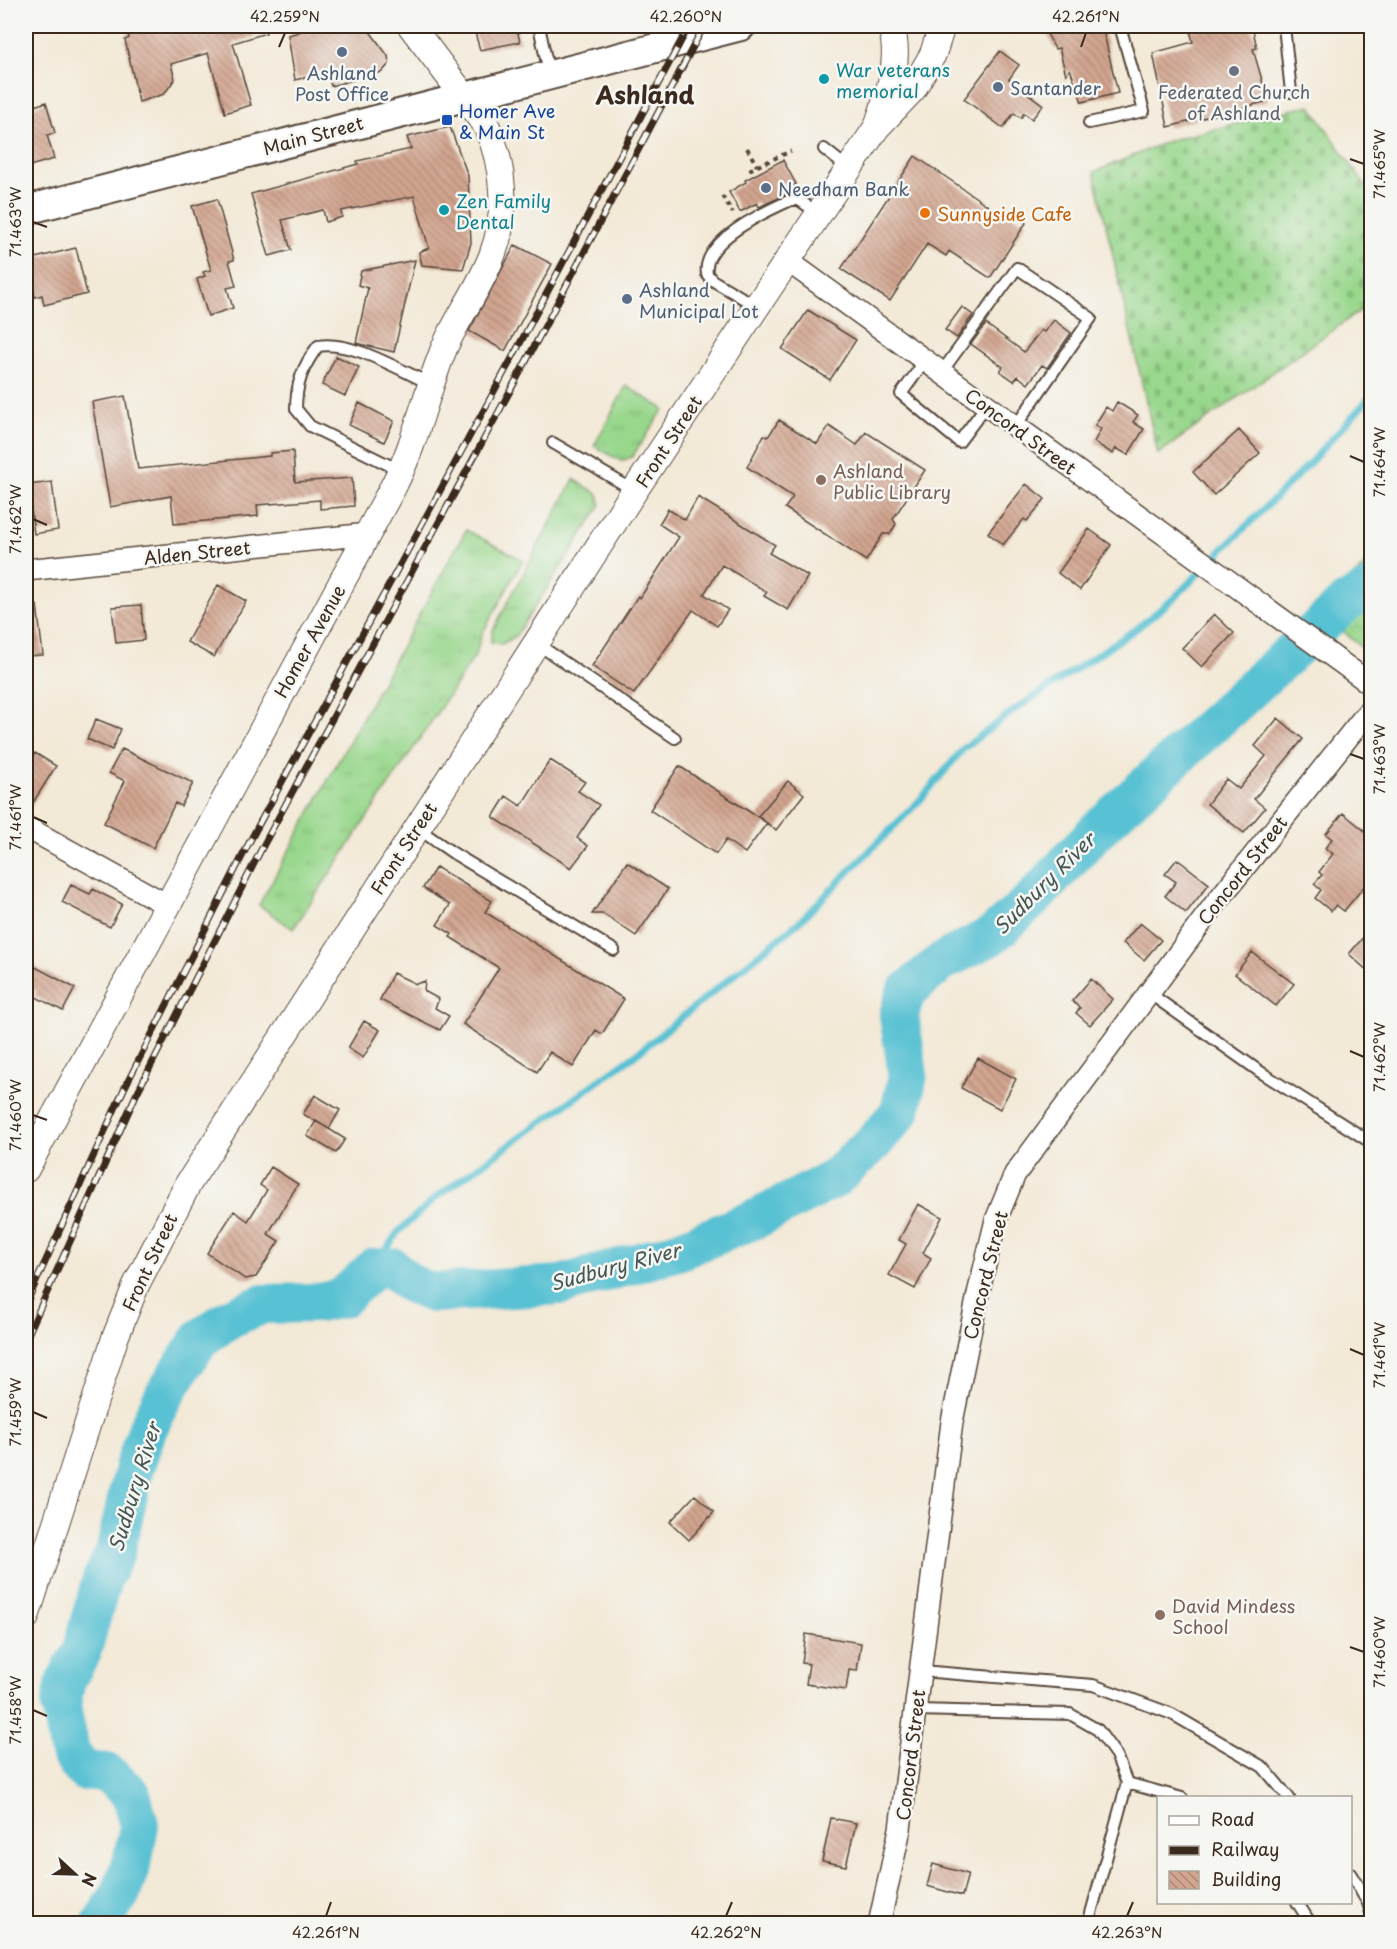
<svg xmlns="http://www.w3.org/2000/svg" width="1397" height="1949" viewBox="0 0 1397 1949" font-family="'Playpen Sans',sans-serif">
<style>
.grass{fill:url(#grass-tufts);stroke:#6a8055;stroke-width:1.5}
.cemetery{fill:url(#cemetery-stones);stroke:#6a8055;stroke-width:1.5}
.park{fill:url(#park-crowns);stroke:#6a8055;stroke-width:1.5}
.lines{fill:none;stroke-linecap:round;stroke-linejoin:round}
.stream{stroke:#58c1d3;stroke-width:7}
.river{stroke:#58c1d3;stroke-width:40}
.building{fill:url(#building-back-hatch)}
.service-casing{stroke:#57473a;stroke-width:14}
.minor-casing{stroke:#57473a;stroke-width:24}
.tertiary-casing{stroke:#57473a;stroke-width:28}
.secondary-casing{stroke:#57473a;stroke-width:32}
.path{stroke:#57473a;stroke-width:4;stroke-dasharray:4.5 4.5;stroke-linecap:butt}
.service{stroke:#fff;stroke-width:10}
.minor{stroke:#fff;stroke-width:21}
.tertiary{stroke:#fff;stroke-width:26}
.secondary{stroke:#fff;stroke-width:28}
.rail-casing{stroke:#3b2a1e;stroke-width:7}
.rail{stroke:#f6f6f2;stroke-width:4.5;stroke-dasharray:14;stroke-linecap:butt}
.ticks{fill:none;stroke:#3b2a1e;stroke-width:2}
.service-dot{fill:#5c6f8a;stroke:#f6f6f2;stroke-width:2}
.worship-dot{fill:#6b7280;stroke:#f6f6f2;stroke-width:2}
.culture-dot{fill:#0f9aa8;stroke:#f6f6f2;stroke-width:2}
.transit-dot{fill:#1a4fb4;stroke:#f6f6f2;stroke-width:2}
.food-dot{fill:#e8710a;stroke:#f6f6f2;stroke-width:2}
.education-dot{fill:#8d6e63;stroke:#f6f6f2;stroke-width:2}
.labels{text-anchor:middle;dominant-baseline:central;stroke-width:5;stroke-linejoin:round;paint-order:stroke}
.culture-label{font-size:18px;fill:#0d838f;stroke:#f6f6f2;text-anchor:start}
.service-label{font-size:18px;fill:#4e5e75;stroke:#f6f6f2;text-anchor:start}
.worship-label{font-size:18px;fill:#5b616d;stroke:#f6f6f2}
.transit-label{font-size:18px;fill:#164399;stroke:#f6f6f2;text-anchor:start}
.street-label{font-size:18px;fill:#3b2a1e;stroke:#f6f6f2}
.food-label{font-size:18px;fill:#c56008;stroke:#f6f6f2;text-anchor:start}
.education-label{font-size:18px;fill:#785e54;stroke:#f6f6f2;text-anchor:start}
.water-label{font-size:20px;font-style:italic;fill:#445754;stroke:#f6f6f2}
.district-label{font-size:24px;font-weight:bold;fill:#3b2a1e;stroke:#f6f6f2}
.neatline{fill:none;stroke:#3b2a1e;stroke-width:2}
.ticks-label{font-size:15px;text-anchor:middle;fill:#3b2a1e}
</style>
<defs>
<pattern id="grass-tufts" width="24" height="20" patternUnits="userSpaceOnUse" patternTransform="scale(1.5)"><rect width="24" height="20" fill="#98d78c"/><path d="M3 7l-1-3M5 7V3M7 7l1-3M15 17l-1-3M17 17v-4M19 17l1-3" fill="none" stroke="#84b978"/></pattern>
<pattern id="cemetery-stones" width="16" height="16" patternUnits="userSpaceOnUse" patternTransform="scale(1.5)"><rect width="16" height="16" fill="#98d78c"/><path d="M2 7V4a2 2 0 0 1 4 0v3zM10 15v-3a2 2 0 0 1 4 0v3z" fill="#84b978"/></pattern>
<pattern id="park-crowns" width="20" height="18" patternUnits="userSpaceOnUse" patternTransform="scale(1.5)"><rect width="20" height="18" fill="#98d78c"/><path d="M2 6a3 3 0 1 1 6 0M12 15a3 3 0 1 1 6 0" fill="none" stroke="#84b978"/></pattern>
<pattern id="building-back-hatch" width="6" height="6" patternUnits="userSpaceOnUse" patternTransform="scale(1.5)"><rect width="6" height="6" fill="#d2a590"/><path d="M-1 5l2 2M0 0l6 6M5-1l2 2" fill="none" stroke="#ac8775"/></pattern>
</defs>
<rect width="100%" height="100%" fill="#f6f6f2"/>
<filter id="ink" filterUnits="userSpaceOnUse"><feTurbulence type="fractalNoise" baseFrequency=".0167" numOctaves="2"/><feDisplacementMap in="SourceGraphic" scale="12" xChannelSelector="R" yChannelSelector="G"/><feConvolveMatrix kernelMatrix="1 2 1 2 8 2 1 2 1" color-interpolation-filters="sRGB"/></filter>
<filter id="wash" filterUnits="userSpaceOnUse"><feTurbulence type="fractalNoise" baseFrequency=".008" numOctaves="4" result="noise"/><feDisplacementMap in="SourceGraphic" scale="24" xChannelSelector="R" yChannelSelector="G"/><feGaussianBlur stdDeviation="1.35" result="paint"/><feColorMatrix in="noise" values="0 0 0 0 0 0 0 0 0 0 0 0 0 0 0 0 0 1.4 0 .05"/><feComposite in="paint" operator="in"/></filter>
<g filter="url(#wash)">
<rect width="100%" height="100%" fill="#f3e9d7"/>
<!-- grass -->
<path class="grass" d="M626,386L664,409L632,457L621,461L594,446Z
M574,479L598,494L601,505L515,637L502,644L491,642L493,630Z
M466,530L523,560L482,634L475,656L293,929L259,905Z"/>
<!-- cemetery -->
<path class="cemetery" d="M1310,105L1371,194V303L1158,454L1094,172L1171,140Z"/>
<!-- park -->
<path class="park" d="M1371,558V657L1321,610Z"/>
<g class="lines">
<!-- stream -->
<path class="stream" d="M374,1268L398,1232L438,1196L639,1052L799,922L922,798L964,748L1013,711L1136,629L1172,600L1306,467L1372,395"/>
<!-- river -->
<path class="river" d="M101,1924L121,1893L133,1858L139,1825L131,1794L107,1773L84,1771L70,1753L61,1706L66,1680L81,1653L102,1579L115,1553L134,1468L147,1430L164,1395L200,1339L230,1318L263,1304L318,1303L342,1298L374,1268H393L409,1283L432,1293L561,1285L678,1251L760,1217L834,1179L875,1141L900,1112L908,1075L899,1015L906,992L943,961L993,935L1034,898L1097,830L1344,604L1372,587"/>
</g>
<g id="blocks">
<!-- building -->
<path class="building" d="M126,26H209L210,33L235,26H264L266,33L233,43L251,105L225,113L208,53L171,64L175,79L164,94L139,102L125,40L129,38Z
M308,26H366L388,56L389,64L382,72L331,86L327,72L295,80L288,35L299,32Z
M473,26H516L520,42L480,50Z
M1043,26H1102L1118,93L1082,102L1070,69L1066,75L1059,48L1055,49Z
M1207,26H1252L1257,48L1253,49L1268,101L1168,127L1153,53L1193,42L1190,30Z
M1000,51L1019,65L1009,79L1043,105L1032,119L1024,113L1021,118L1014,113L1003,128L964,99Z
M46,102L55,133L47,135L54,159L26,167V137L31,136L26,109Z
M450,127L468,176L471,243L463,269L422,265L419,252L429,248L414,196L341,211L342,217L326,222L323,210L282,220L291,250L269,256L251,194L358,164L357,161L411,149L407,137Z
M915,156L1000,214L1003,209L1026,223L990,278L949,251L946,256L927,244L890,301L841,269Z
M783,160L796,184L794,186L796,190L759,207L757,203L740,212L729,192L746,182L745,180Z
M217,199L234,260L229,261L236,286L227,288L233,308L208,316L197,279L205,276L203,272L211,270L192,206Z
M515,245L552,264L505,351L469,331Z
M76,248L87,294L44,305L42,295L35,297L29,270L34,269L31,259Z
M415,260L394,352L356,343L368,288L358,285L361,271Z
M962,307L973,315L957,338L945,330Z
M808,310L856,340L830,380L782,349Z
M1054,320L1071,333L1047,368L1042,365L1028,384L1018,376L1014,381L1000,371L1003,367L971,344L986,324L1024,352L1041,330L1044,332Z
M336,356L359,367L345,396L322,385Z
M125,396L138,469L270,456V453L293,451L295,482L352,478L354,506L320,509V500L257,505L258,516L174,524L171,496L110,507L92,402Z
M1117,402L1138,415L1133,422L1144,429L1128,455L1116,448L1113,454L1094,442L1101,429L1095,425L1106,407L1112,411Z
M359,403L394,421L384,442L349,425Z
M779,420L817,444L829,426L857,445L866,432L925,470L893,519L896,524L890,534H883L866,561L785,508L793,497L747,467L764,435L768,437Z
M1239,430L1260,453L1214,495L1193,472Z
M52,482L58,530L34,534L28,485Z
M1026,484L1045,499L1027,521L1024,519L1003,545L988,533Z
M698,497L775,545L769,553L808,576L788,610L764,596L767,592L722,565L704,594L728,610L717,626L693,610L634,694L592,666L638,596L640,598L679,537L659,524L668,509L685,520Z
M1089,529L1111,545L1080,590L1058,573Z
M218,585L246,601L214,657L187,642Z
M26,605H37L43,655L26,656Z
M141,605L144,640L116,643L112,607Z
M1214,614L1234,633L1202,667L1182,648Z
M1278,718L1303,739L1254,799L1265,808L1244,833L1207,804L1226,779L1239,789L1266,756L1255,746Z
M96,719L121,729L112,750L87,739Z
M122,749L193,783L181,806L175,803L153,848L104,823L125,781L109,773Z
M35,753L56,766L26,814V769Z
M550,760L585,782L578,791L599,805L577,838L588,846L571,868L493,817L506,796L521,806Z
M679,766L767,823L745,853L726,840L716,854L650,810Z
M788,781L804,794L776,830L758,816Z
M1343,813L1371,836V878L1344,911L1336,905L1331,911L1315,898L1321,890L1314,884L1322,875L1319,872L1333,854L1325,848L1332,839L1326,834Z
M1177,859L1209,884L1186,913L1165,896L1176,882L1165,874Z
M627,862L668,889L636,936L603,914H592Z
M436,867L492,901L485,912L624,999L602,1034L596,1030L573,1067L550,1052L537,1072L463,1024L499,968L450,937L452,934L437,925L450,905L423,888Z
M71,885L90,894L93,889L122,904L110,927L62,902Z
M1140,923L1161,940L1144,960L1123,943Z
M1371,928V974L1349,954Z
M1252,952L1294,984L1276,1006L1235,974Z
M26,962L75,988L63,1011L34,996L37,991L26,985Z
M393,973L416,984L425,981L424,991L439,999L435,1008L449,1016L440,1030L380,1000Z
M1091,979L1113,999L1090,1025L1076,1013L1080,1008L1072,1001Z
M364,1021L380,1030L363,1058L348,1048Z
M978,1058L1016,1079L1000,1109L961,1088Z
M315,1095L340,1110L329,1129L303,1114Z
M316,1121L345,1139L336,1153L307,1136Z
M271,1167L298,1184L268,1234L279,1241L256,1277L245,1279L207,1253L234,1211L248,1221L267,1190L260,1185Z
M918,1204L942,1217L923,1253L931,1258L915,1289L889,1275L906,1244L899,1240Z
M695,1495L714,1512L689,1540L670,1522Z
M806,1634L861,1643L857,1671L849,1670L846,1690L806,1684L809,1664L802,1663Z
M831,1818L856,1823L846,1866L822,1861Z
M933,1864L968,1874L962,1896L927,1886Z"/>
</g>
</g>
<g filter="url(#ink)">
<use href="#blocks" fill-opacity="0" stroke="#57473a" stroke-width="1.5"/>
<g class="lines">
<!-- service casing -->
<g class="service-casing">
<path id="service" d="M539,26L549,73
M1284,26L1291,92
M1089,123L1144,111L1120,26
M824,149L849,169
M756,306L712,280L707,274C701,241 766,211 791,200H799L819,214
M925,361L901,394L959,442L986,406
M941,373L1017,268L1091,318L1015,427
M553,443L635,491
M401,471L310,426L296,409C296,384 303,366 318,346C352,340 399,370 431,384
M536,643L675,738
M417,828L453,853L614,950
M1149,993L1259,1071L1372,1143
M921,1671L1093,1685L1172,1714L1263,1767L1289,1798
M916,1710L1070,1714L1098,1730L1116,1755L1127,1783L1088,1924
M1127,1783L1182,1798
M1350,1873L1368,1903L1372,1916
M1297,1902L1311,1924"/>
</g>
<!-- minor casing -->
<g class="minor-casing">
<path id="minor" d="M788,261L1372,685
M26,570L368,534
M26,827L167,905
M879,1924L900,1829L952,1422L978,1294L996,1220L1015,1174L1215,904L1372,707"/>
</g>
<!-- tertiary casing -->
<g class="tertiary-casing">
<path id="tertiary" d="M879,121C890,89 901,59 891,26
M26,1169L394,485C416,442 425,396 443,351C457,317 481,287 493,253C508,213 504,165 487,127L411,26
M26,1617L115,1338L137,1283L188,1184L631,496L757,306L877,127L913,89L933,54L942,26"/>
</g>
<!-- secondary casing -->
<g class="secondary-casing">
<path id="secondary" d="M26,210L741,26"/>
</g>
<!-- path -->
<path class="path" d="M747,148L757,166
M749,170L791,151
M722,196L733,213"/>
<!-- service -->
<use href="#service" class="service"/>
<!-- minor -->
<use href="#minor" class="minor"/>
<!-- tertiary -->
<use href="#tertiary" class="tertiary"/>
<!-- secondary -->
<use href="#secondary" class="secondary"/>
<!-- rail casing -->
<g class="rail-casing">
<path id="rail" d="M26,1304L124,1089L251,839L517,349L689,26
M26,1339L136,1095L263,846L529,356L704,26"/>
</g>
<!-- rail -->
<use href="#rail" class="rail"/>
</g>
</g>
<!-- ticks -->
<path class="ticks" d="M279,47L285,33M680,47L686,33M1081,47L1086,33M1350,159L1364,164M33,222L47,227M1350,456L1364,462M33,519L47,525M1350,754L1364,759M33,817L47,823M1350,1051L1364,1057M33,1115L47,1120M1350,1349L1364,1355M33,1412L47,1418M1350,1647L1364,1652M33,1710L47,1716M326,1916L331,1902M726,1916L732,1902M1127,1916L1133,1902"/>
<!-- markers -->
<g class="service-dot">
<circle cx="342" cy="52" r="6"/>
<circle cx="998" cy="87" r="6"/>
<circle cx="766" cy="188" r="6"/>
<circle cx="627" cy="299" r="6"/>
</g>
<circle class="worship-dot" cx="1234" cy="71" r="6"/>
<g class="culture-dot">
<circle cx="824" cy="79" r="6"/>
<circle cx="444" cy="210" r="6"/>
</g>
<rect class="transit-dot" x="441" y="114" width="12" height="12" rx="3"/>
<circle class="food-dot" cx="925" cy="213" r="6"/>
<g class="education-dot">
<circle cx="821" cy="480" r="6"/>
<circle cx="1160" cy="1615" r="6"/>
</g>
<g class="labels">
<!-- culture labels -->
<g class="culture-label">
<text x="836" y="69">War veterans<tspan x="836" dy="21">memorial</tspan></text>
<text x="456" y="200">Zen Family<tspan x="456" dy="21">Dental</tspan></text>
</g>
<!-- service labels -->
<g class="service-label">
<text x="342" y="72" text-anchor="middle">Ashland<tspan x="342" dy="21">Post Office</tspan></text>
<text x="1010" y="87">Santander</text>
<text x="778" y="188">Needham Bank</text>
<text x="639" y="289">Ashland<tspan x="639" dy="21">Municipal Lot</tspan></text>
</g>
<!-- worship labels -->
<g class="worship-label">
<text x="1234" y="91">Federated Church<tspan x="1234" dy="21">of Ashland</tspan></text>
</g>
<!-- transit labels -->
<g class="transit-label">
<text x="459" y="110">Homer Ave<tspan x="459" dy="21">&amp; Main St</tspan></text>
</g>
<!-- street labels -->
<g class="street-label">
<text transform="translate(313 135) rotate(-15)">Main Street</text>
<text transform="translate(1021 431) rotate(36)">Concord Street</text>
<text transform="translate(668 441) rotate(-57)">Front Street</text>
<text transform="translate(197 552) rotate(-6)">Alden Street</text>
<text transform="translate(309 641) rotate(-61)">Homer Avenue</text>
<text transform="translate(403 848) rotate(-57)">Front Street</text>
<text transform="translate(1242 870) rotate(-52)">Concord Street</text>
<text transform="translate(149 1262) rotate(-65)">Front Street</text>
<text transform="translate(985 1275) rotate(-76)">Concord Street</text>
<text transform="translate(910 1755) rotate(-83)">Concord Street</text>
</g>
<!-- food labels -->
<g class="food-label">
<text x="937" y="213">Sunnyside Cafe</text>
</g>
<!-- education labels -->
<g class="education-label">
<text x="833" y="470">Ashland<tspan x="833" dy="21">Public Library</tspan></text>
<text x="1172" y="1605">David Mindess<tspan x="1172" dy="21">School</tspan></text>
</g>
<!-- water labels -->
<g class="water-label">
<text transform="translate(1044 883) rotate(-45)">Sudbury River</text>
<text transform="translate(615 1266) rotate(-15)">Sudbury River</text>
<text transform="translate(134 1487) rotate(-73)">Sudbury River</text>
</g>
<!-- district labels -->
<g class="district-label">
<text x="645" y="94">Ashland</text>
</g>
</g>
<!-- margin -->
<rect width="1397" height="1949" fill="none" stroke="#f6f6f2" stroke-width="66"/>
<!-- legend -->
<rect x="1157" y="1796" width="195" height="108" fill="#f6f6f2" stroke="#aba49d" stroke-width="1.5"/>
<rect x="1169" y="1816" width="30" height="9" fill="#ffffff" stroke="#aba49d" stroke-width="1.5"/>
<text x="1211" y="1826" font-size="18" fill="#3b2a1e">Road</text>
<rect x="1169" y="1846" width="30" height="9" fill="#3b2a1e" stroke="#aba49d" stroke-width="1.5"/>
<text x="1211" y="1856" font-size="18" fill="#3b2a1e">Railway</text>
<rect x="1169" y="1871" width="30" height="18" fill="url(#building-back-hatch)" stroke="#aba49d" stroke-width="1.5"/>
<text x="1211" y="1886" font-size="18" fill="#3b2a1e">Building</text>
<!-- north arrow -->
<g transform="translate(75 1874) rotate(112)" stroke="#f6f6f2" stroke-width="4.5" paint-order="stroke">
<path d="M0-4.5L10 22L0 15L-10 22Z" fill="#3b2a1e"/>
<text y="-9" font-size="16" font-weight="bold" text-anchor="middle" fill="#3b2a1e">N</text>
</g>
<rect x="33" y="33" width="1331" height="1883" class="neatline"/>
<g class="ticks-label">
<text x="285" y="22">42.259°N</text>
<text x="686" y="22">42.260°N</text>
<text x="1086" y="22">42.261°N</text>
<text transform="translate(1380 164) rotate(-90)" y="5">71.465°W</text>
<text transform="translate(16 222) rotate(-90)" y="5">71.463°W</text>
<text transform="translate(1380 462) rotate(-90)" y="5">71.464°W</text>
<text transform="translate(16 519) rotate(-90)" y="5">71.462°W</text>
<text transform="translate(1380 759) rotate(-90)" y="5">71.463°W</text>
<text transform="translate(16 817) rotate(-90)" y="5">71.461°W</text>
<text transform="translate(1380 1057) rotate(-90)" y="5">71.462°W</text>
<text transform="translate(16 1115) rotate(-90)" y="5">71.460°W</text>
<text transform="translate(1380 1355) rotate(-90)" y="5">71.461°W</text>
<text transform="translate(16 1412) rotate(-90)" y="5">71.459°W</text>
<text transform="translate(1380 1652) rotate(-90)" y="5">71.460°W</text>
<text transform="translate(16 1710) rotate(-90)" y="5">71.458°W</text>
<text x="326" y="1938">42.261°N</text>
<text x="726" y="1938">42.262°N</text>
<text x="1127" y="1938">42.263°N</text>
</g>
</svg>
